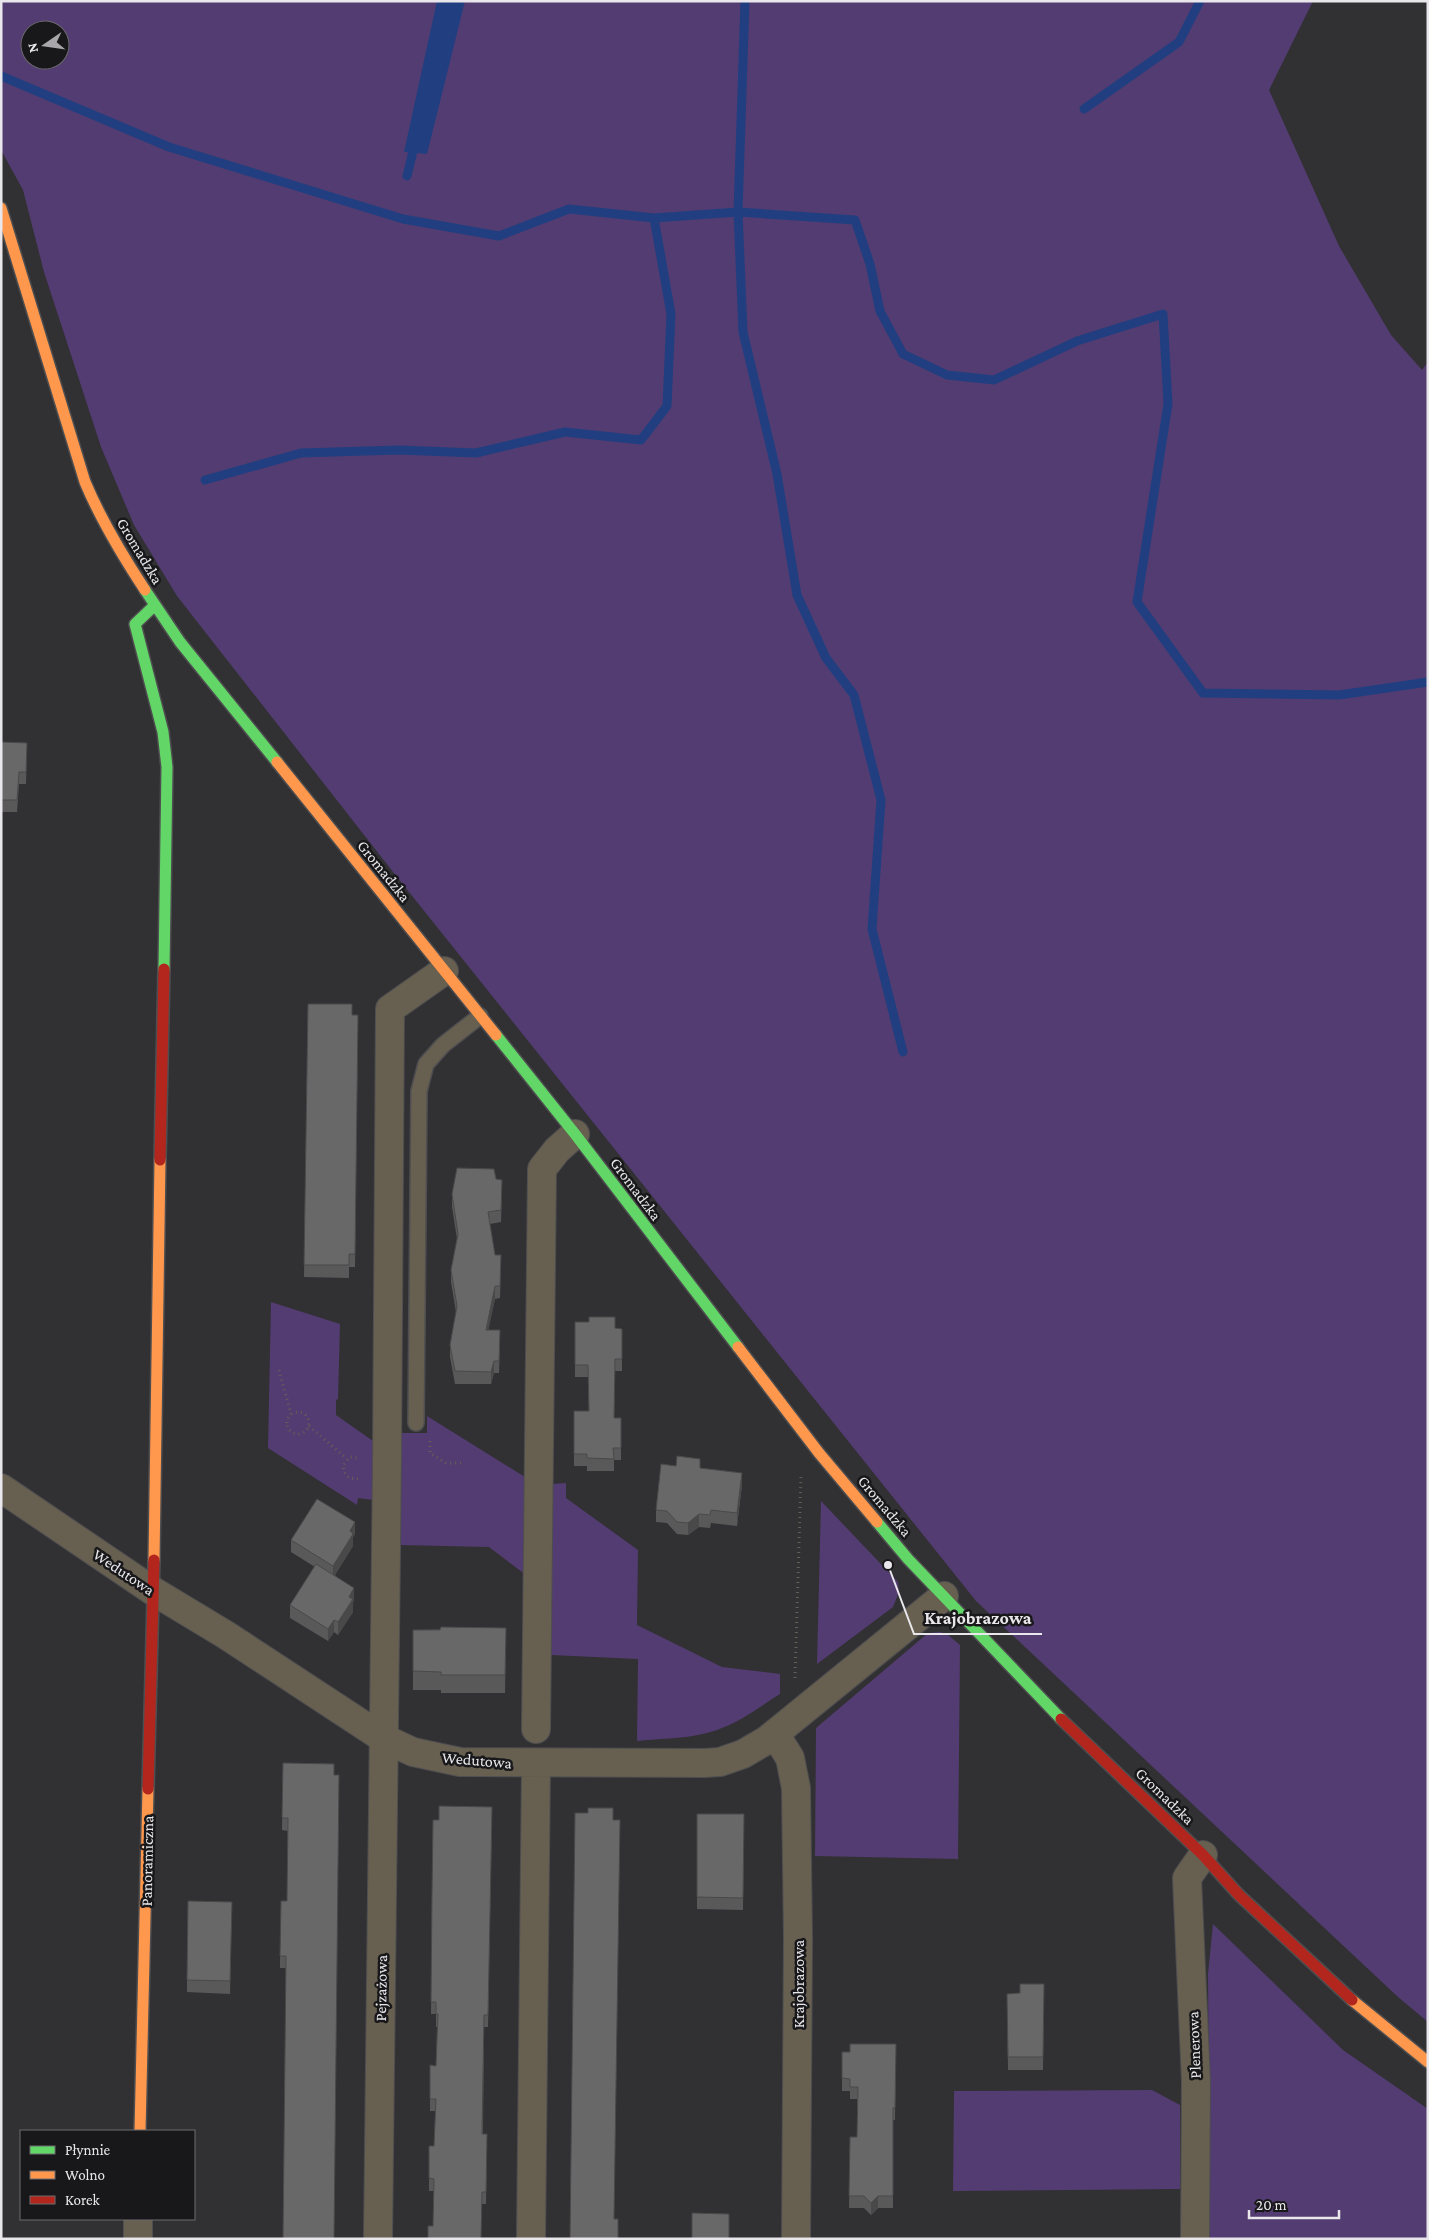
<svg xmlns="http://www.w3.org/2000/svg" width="1429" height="2240" viewBox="0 0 1429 2240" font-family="'Crimson Pro',serif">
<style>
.green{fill:#533c71;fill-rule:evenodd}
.water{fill:#213f80}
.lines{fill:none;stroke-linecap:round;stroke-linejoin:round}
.stream{stroke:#213f80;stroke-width:9}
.lane-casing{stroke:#4e4e50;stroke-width:18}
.street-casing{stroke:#4e4e50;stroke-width:30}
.fast-casing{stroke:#4e4e50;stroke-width:14}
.slow-casing{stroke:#4e4e50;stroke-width:14}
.jam-casing{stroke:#4e4e50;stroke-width:14}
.path{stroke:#645f57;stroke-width:3;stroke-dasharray:1 4;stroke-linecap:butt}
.lane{stroke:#675f50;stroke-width:15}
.street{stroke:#675f50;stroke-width:28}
.fast{stroke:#63d668;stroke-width:11}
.slow{stroke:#ff974d;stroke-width:11}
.jam{stroke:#b3261e;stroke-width:11}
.wall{fill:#5a595a}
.shaded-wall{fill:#4a494a}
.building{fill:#696869;stroke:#4a494a}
.labels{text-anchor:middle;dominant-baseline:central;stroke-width:5;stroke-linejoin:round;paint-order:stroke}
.street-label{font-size:16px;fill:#e9e7eb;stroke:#18181a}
.leader{fill:none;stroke:#e9e7eb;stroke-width:2}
.callout-dot{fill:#e9e7eb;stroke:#18181a;stroke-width:2}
.callout-label{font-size:18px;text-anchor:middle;font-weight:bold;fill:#e9e7eb;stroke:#18181a;stroke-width:5;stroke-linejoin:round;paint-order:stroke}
</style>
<rect width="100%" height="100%" fill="#313033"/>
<!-- green -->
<path class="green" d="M1,1H1313L1269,90L1339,246L1391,335L1422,370L1428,362V2022L1398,1997L976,1601L397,877L177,596L134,525L101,447L44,272L23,190L1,150ZM30,30H60V60H30Z
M271,1302L340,1324L338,1399L336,1400V1415L373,1441V1500L358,1498L357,1505L268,1448Z
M427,1416L525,1477L526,1575L489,1547L400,1545L402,1433H427Z
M566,1483V1498L638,1550L637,1625L722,1667L780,1674V1694C761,1706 743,1720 722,1728C696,1739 665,1738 637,1741L638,1659L551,1655L553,1484Z
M821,1501L898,1582L899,1592L893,1607L817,1664Z
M940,1632L947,1634L960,1645L958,1859L815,1856L816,1728L928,1633Z
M1213,1924L1343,2050L1428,2109V2239H1210L1208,1974Z
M1152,2090L1180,2105V2189L953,2191L954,2091Z"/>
<!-- water -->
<path class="water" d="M437,1H465L427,154L404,152Z"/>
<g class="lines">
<!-- stream -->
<path class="stream" d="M745,1L738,212L743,332L777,474L797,595L826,658L854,695L881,800L872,929L903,1052
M1,76L169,147L403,219L499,236L569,209L654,218L738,212L855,220L870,264L880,311L903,354L947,375L994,380L1077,341L1163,314L1168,404L1137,602L1203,693L1339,695L1428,682
M1084,109L1179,42L1200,1
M407,176L415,143
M205,480L301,453L399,450L476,453L565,432L641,440L667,406L671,314L654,218"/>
<!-- lane casing -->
<g class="lane-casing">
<path id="lane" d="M416,1423L419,1091L426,1064L443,1045L480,1016"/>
</g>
<!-- street casing -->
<g class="street-casing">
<path id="street" d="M1,1488L153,1591L226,1635L383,1738L413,1752L460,1762L704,1763L720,1762L743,1754L767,1740L944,1596
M536,1729L542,1169L557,1150L575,1134
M775,1734L790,1758L796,1788L798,1939L796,2239
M138,2239V2219
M378,2239L387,1462L390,1009L444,971
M531,2239L536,1764
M1195,2239L1196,2082L1187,1878L1203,1855"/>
</g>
<!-- fast casing -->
<g class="fast-casing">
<path id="fast" d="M145,590L180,642L277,762
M154,606L135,624L163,732L167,767L164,969
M496,1035L575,1134L738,1347
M877,1522L908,1559L1061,1719"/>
</g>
<!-- slow casing -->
<g class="slow-casing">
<path id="slow" d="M1,208L85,482C101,520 122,555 145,590
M277,762L496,1035
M738,1347L819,1453L877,1522
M154,1560L160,1160
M1352,2000L1428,2062
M140,2131L148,1789"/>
</g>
<!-- jam casing -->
<g class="jam-casing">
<path id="jam" d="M160,1160L164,969
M1061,1719L1203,1855L1239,1895L1352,2000
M148,1789L154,1560"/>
</g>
<!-- path -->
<path class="path" d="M279,1370L291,1414
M287 1423a11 11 0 1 1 22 0a11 11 0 1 1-22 0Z
M309,1426L347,1459
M430,1441V1453L446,1463H465
M358,1479L349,1478L344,1472L343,1466L350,1457L358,1458
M795,1678L801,1477"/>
<!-- lane -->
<use href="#lane" class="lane"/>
<!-- street -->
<use href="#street" class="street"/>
<!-- fast -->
<use href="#fast" class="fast"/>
<!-- slow -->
<use href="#slow" class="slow"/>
<!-- jam -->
<use href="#jam" class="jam"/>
</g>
<!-- wall -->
<path class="wall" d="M1,742L27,743L26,784H19L17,812H1Z
M308,1004L352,1015H358L355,1267H349V1278L304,1277Z
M496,1179L502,1192L501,1222L490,1224L495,1255L501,1267L500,1298L495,1299L488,1330L500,1343L499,1373H494L491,1384H455L450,1357V1345L456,1312L451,1282V1270L457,1239L452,1207V1194Z
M575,1322L615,1328L622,1341V1371H615L614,1418H621V1460H614V1471H587V1466H574V1411H589L588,1377H575Z
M700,1468L742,1485L737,1526L711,1523L710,1528L699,1527L688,1535L677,1534L667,1523L656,1522V1510Z
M355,1534L353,1537V1546L335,1575L354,1600L353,1602V1612L338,1635L334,1632L328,1641L290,1618V1605L315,1567L291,1552V1540Z
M506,1628L505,1693H441V1690H413V1630Z
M283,1763L334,1764L286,1968H280V1956L287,1901L288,1831L282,1830Z
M697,1814H744L743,1910L697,1909Z
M492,1819L488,2027H484L483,2134H487L486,2204H482L433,2226L434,2191H429V2146H434L436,2111H430V2099L436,2066L437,2027H436V2014H431L432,1894Z
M232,1902L230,1994L187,1992V1980Z
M1044,1984L1043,2070H1008L1007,1994L1020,1993Z
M896,2044L895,2120H893V2208H878L871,2215L864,2208H849L850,2137H857V2099H850V2091H842V2052H850Z"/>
<!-- shaded-wall -->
<path class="shaded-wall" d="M495,1286V1299L486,1342V1330Z
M494,1361V1373L491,1384V1372Z
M742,1473V1485L737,1526V1513Z
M699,1514V1527L688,1535V1523Z
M355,1522V1534L353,1537V1546L333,1578V1566Z
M354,1588V1600L353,1602V1612L338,1635V1622L349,1597Z
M334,1620V1632L328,1641V1629Z
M878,2196V2208L871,2215V2203Z"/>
<!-- building -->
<path class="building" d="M1,742L27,743L26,772H19L17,800H1Z
M308,1004H352V1015H358L355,1254H349V1265H304Z
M457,1168L494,1169L496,1179L502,1180L501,1210L488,1212L495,1255H501L500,1286H495L486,1330H500L499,1361H494L491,1372L455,1371L450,1345L457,1306L451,1270L458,1234L452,1194Z
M589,1317H615V1328L622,1329V1359H615L614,1418H621V1448H613L614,1459L587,1458V1454H574V1411H589L588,1365H575V1322H589Z
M677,1456L700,1459V1468L742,1473L737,1513L711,1510L710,1515L699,1514L688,1523L677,1522L667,1511L656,1510L661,1464L676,1466Z
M317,1499L355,1522L350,1531L353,1534L333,1566L291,1540Z
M316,1564L354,1588L349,1597L353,1599L338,1622L334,1620L328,1629L290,1605Z
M441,1627L506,1628L505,1675H441V1672L413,1671V1630H440Z
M283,1763L334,1764V1775H339L334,2239H283L286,1956H280L281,1901H287L288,1818H282Z
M439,1806L492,1807L488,2015H484L482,2134H487L486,2192H482L481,2239H428V2226H433L434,2179L429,2178V2146H434L436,2099H430V2065L436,2066L438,2014H436V2002H431L432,1894L433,1820H439Z
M588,1808H613V1820H620L614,2219H618V2239H570L575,1813H588Z
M697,1814H744L743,1898L697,1897Z
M188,1901L232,1902L230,1981L187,1980Z
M1020,1984H1044L1043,2057H1008L1007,1994L1020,1993Z
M850,2044H896L895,2108H893V2196H878L871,2203L864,2196H849L850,2137H857L858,2087H850V2079L842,2078V2052H850Z
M692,2213L729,2214V2239H692Z"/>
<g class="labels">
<!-- street labels -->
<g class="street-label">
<text transform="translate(140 551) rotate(59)">Gromadzka</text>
<text transform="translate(384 871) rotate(51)">Gromadzka</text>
<text transform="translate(636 1189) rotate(53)">Gromadzka</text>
<text transform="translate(885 1506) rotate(50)">Gromadzka</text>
<text transform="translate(124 1572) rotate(34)">Wedutowa</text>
<text transform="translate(477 1760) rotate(5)">Wedutowa</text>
<text transform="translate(1165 1796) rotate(44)">Gromadzka</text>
<text transform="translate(147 1861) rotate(-89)">Panoramiczna</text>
<text transform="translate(798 1984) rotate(-90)">Krajobrazowa</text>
<text transform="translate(381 1988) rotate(-89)">Pejzażowa</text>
<text transform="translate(1194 2045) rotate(-92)">Plenerowa</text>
</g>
</g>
<!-- callouts -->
<path class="leader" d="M888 1565L914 1634H1042"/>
<circle class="callout-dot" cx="888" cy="1565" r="5"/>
<g class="callout-label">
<text x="978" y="1624">Krajobrazowa</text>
</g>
<!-- border -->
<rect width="1429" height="2240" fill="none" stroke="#e9e7eb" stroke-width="5"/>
<!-- legend -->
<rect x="20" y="2130" width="175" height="90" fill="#18181a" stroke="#6c6b6e"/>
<rect x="30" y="2146" width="25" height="8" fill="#63d668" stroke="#6c6b6e"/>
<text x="65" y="2155" font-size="15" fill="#e9e7eb">Płynnie</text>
<rect x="30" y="2171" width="25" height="8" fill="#ff974d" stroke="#6c6b6e"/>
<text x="65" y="2180" font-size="15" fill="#e9e7eb">Wolno</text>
<rect x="30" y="2196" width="25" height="8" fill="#b3261e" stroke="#6c6b6e"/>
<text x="65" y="2205" font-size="15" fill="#e9e7eb">Korek</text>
<!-- north arrow -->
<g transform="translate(45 45) rotate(257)"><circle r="24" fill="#18181a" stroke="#6c6b6e"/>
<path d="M0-4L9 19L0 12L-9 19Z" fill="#a9a7ab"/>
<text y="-8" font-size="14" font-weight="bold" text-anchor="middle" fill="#e9e7eb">N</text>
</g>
<!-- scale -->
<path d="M1249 2210v8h90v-8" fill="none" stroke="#e9e7eb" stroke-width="2.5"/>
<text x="1256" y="2210" font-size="15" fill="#e9e7eb" stroke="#18181a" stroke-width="4" paint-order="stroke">20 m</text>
</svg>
